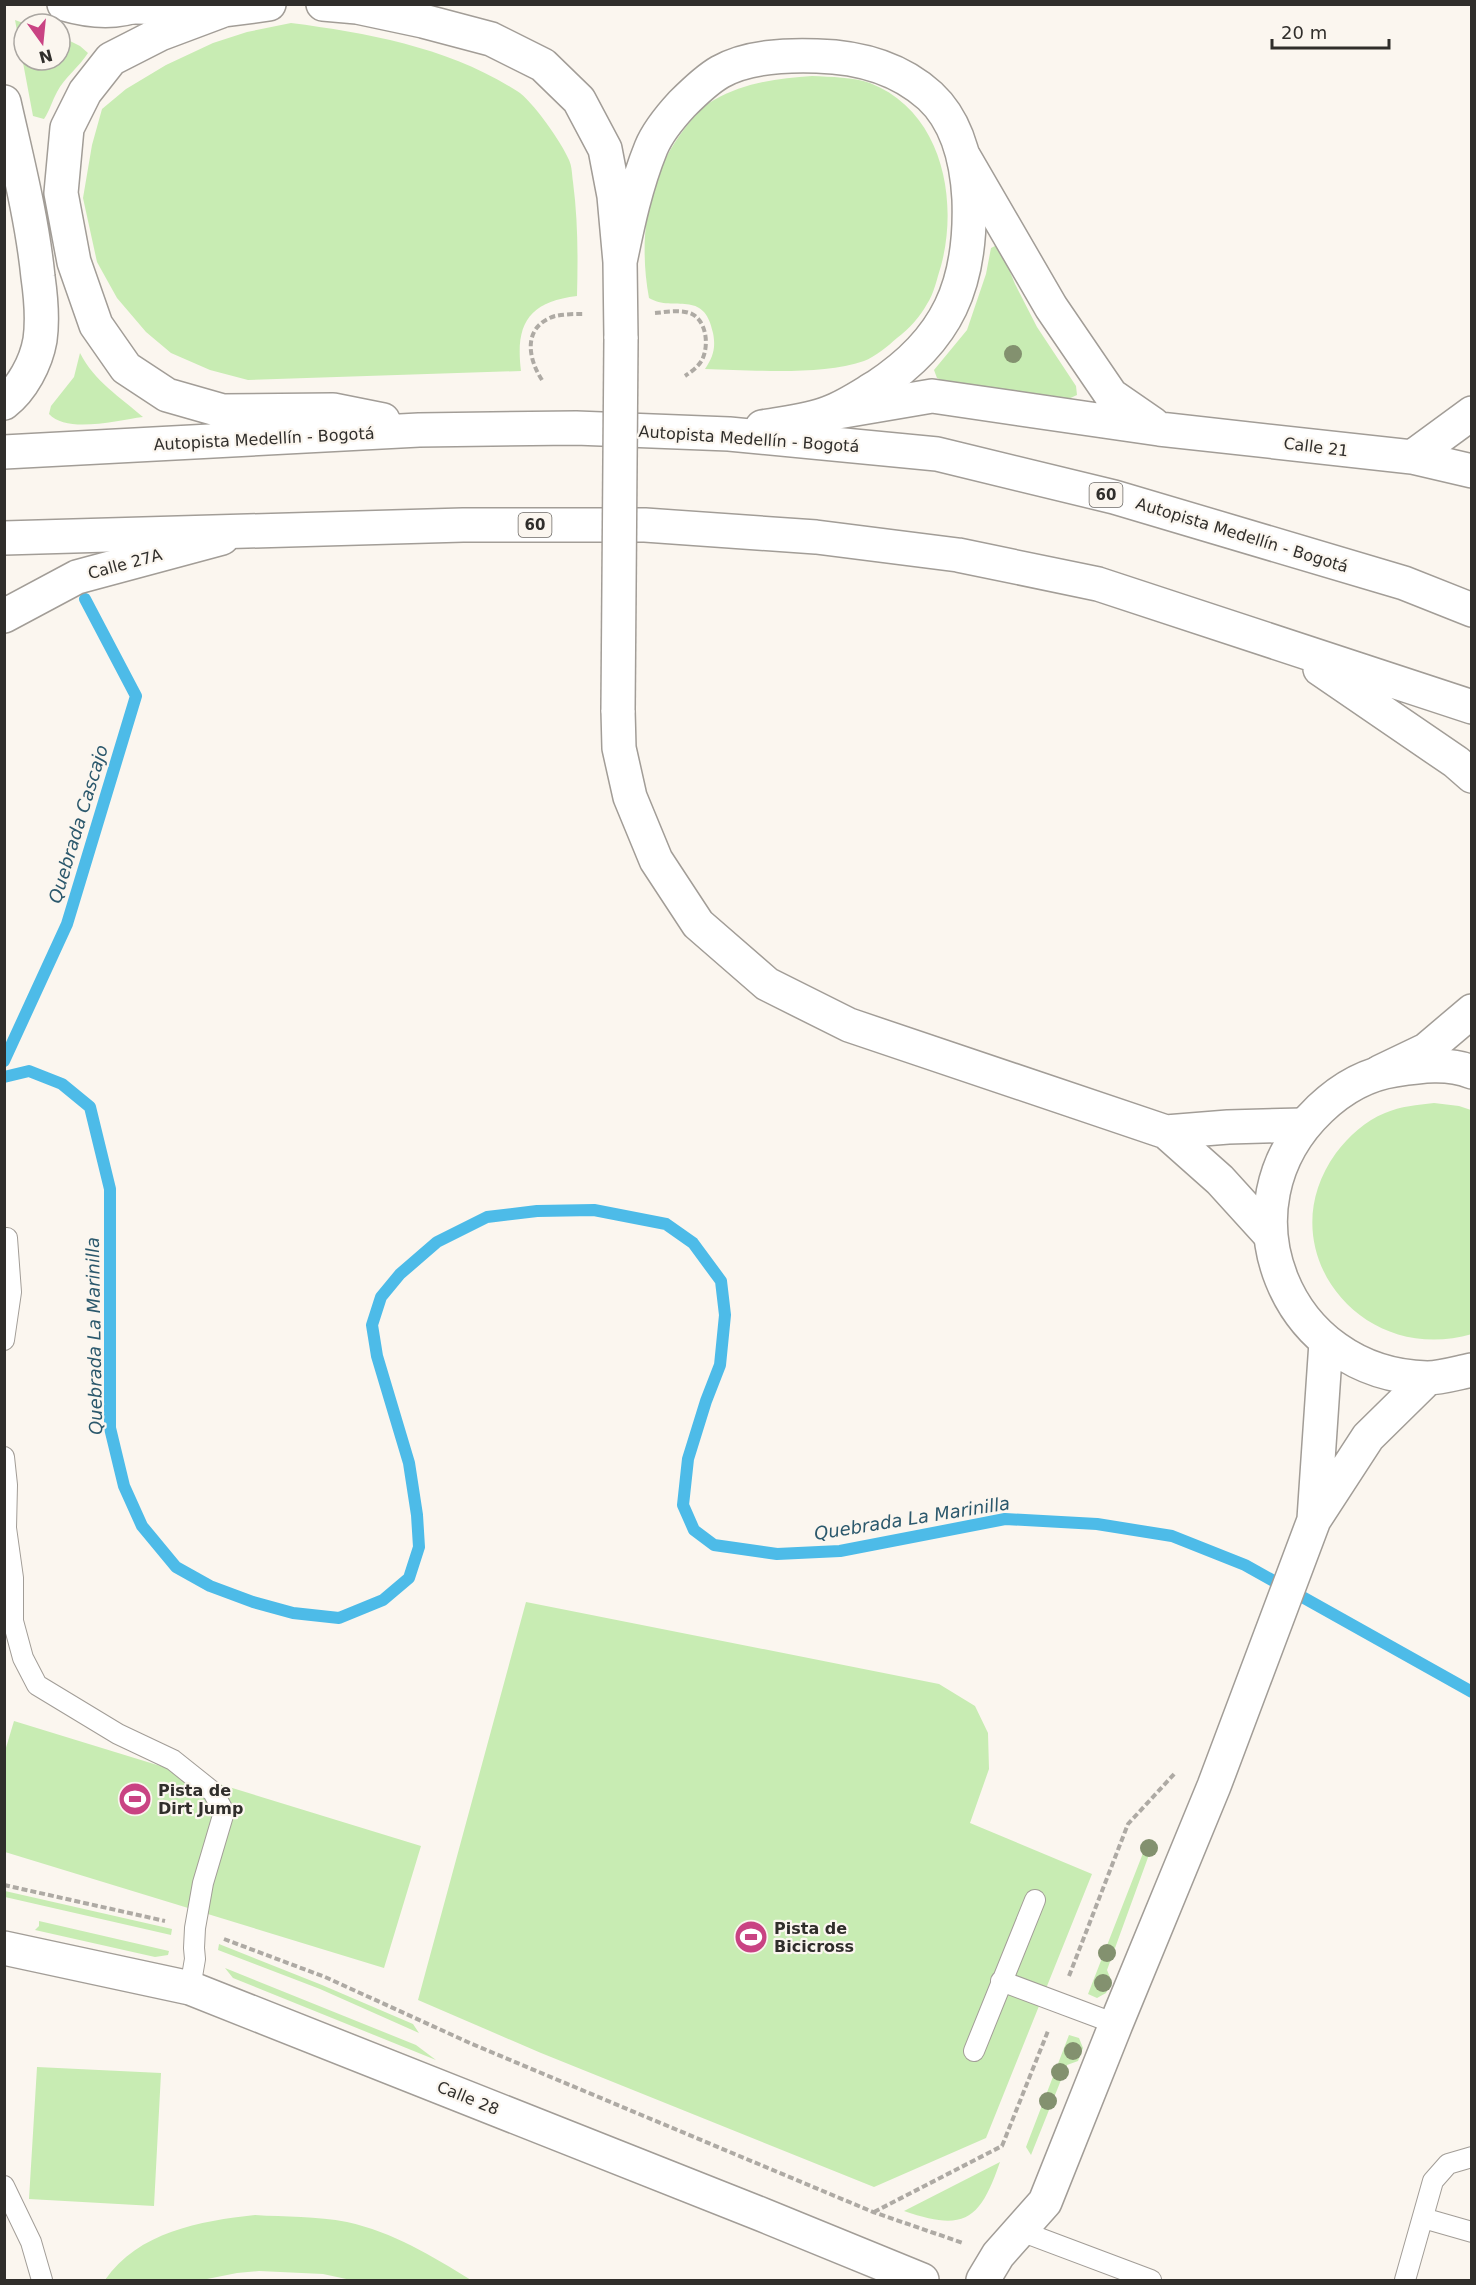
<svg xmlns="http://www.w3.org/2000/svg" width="1476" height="2285" viewBox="0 0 1476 2285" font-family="'DejaVu Sans',sans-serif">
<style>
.grass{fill:#c8ecb3}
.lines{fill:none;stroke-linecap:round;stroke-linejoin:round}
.stream{stroke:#4dbbe8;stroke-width:12}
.service-casing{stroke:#a29d97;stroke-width:22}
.minor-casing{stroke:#a29d97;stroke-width:36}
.secondary-casing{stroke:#a29d97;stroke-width:36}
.primary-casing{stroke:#a29d97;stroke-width:36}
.trunk-casing{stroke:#a29d97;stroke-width:36}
.path{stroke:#aeaaa4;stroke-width:4;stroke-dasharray:6 3;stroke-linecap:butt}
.service{stroke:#fff;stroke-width:20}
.minor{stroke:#fff;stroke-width:33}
.secondary{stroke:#fff;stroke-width:33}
.primary{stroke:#fff;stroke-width:33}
.trunk{stroke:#fff;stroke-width:33}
.trunk-bridge-casing{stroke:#a29d97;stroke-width:36;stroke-linecap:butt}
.trunk-bridge{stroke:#fff;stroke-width:33}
.tree{fill:#83916f}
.labels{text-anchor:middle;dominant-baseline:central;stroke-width:4.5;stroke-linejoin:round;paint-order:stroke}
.shield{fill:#fbf6ef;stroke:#6d6a66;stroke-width:1.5}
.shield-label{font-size:15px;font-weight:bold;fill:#302e2b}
.street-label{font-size:16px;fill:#302e2b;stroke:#fbf6ef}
.poi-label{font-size:16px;font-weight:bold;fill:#302e2b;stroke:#fbf6ef;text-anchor:start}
.water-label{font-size:18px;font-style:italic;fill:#2b586c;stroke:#fbf6ef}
</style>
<rect width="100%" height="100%" fill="#fbf6ef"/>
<!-- grass -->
<path class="grass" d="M15,20L26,24H24V60H60V36L80,46L88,53C79,67 65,77 57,92C52,101 50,110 44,119L33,116Z
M291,23C369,33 450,48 517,91C532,100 562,143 569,160C572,166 572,175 573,182C578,220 578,258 577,296C529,302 515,323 521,371L248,380L210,370L171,353L146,332L117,298L97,262L83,198L92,145L102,109L126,89L166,65L213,43L247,32Z
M812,76C831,77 853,77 870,83C942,111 959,199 941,266C937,278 934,294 927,304C920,317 909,329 897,338C888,346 875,357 864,361C820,376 752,370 705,369C713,357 716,348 713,333C704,288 674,313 649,298C638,238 647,177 685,128C693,118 703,106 714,100C744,83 778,78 812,76Z
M997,245L1002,252L1015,284L1037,327L1076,386L1077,395L1064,401L944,381L937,378L934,370L967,330L986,274L991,248Z
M80,353C95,382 119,396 143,417C118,420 67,434 49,414L51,406L74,377Z
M1434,1103L1459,1106L1471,1110L1472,1334C1360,1367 1267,1248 1336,1153C1349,1136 1365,1121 1385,1113C1401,1106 1417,1105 1434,1103Z
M526,1602L939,1684L975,1706L988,1733L989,1769L970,1823L1092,1874L986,2138L874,2187L541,2053L418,2000Z
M14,1721L421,1846L384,1968L5,1852V1751Z
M1154,1841L1107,1970L1111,1980L1106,1993L1097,1998L1088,1994L1145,1848Z
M5,1891L172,1929L171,1935L5,1897Z
M39,1921L169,1951L168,1955L155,1957L35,1930L39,1926Z
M219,1944L322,1985L413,2024L419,2033L320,1989L218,1950Z
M225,1968L416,2045L436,2060L233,1978Z
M1069,2035L1079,2038L1083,2048L1078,2061L1067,2065L1031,2155L1026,2147Z
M37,2067L161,2073L154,2206L29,2199Z
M1000,2162C980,2220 965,2232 904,2211Z
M255,2215C285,2217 317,2216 347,2222C393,2232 432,2256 471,2280H351L323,2274L259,2271L237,2273L202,2280H105C138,2232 200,2221 255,2215Z"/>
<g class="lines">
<!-- stream -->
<path class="stream" d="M4,1061L67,924L136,696L85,599
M4,1077L29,1071L62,1084L90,1107L110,1189V1428L124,1486L142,1526L176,1567L210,1586L253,1602L293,1613L339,1618L383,1600L409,1578L419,1547L417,1515L409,1463L377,1356L372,1325L381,1297L400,1274L437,1242L487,1217L537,1211L594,1210L666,1224L693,1243L721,1281L725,1315L720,1365L706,1401L688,1459L683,1505L694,1530L714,1545L777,1554L840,1551L1005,1519L1097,1524L1172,1536L1245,1565L1472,1692"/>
<!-- service casing -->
<g class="service-casing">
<path id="service" d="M4,1340L11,1292L7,1238
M4,1457L7,1485L6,1528L13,1578V1621L23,1658L37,1685L118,1734L173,1760L213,1792L224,1812L203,1883L195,1928L194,1948L195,1959L190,1988
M1001,1981L1116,2024
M974,2051L1035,1900
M4,2186L31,2242L42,2280
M1423,2218L1472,2232
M1018,2230L1151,2280
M1405,2280L1433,2181L1448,2164L1472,2157"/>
</g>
<!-- minor casing -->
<g class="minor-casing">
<path id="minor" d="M964,157L1051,307L1111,395L1153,424
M832,413L932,396L1159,429L1412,457L1472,471
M1412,457L1472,413"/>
</g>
<!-- secondary casing -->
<g class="secondary-casing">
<path id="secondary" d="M4,616L77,577L222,538
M1472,1072C1448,1062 1420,1066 1395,1070C1367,1074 1341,1089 1320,1109C1217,1207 1285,1375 1427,1378C1441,1378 1457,1373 1472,1370
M1314,1519L1326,1342
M4,1948L190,1988L763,2215L922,2280
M983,2280L998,2255L1045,2202L1116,2024L1214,1786L1314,1520L1368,1437L1428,1378"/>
</g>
<!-- primary casing -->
<g class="primary-casing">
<path id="primary" d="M64,4C88,11 116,14 140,4"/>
</g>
<!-- trunk casing -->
<g class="trunk-casing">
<path id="trunk" d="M182,4L160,34L111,59L85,92L67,128L61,193L74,262L96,325L126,368L167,395L223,411L333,410L383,420
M323,4L357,7L423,21L491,39L543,65L579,100L605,149L614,196L620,262L621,339
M133,7L197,8
M160,34L224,10L269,4
M4,102C17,160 32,218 38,277C41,298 43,319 40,340C36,363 22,389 4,403
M620,262C628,223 636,185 651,148C658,131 670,117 682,104C693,93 706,80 720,72C748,56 787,55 817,56C858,57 899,68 930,96C958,122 967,163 969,199C972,284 948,340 876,387C861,396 845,407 828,413C808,421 783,423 762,427
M4,452L419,430L576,428L729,434L937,454L1114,497L1404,583L1472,610
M4,538L463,525H645L816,537L958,555L1098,584L1472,707
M1320,669L1456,762L1472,776
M618,710L619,748L630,797L656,860L698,924L767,984L849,1025L1166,1132L1228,1127L1303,1125
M1380,1072L1426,1050L1472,1011
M1166,1132L1220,1180L1270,1235"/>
</g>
<!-- path -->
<path class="path" d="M655,313C667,312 681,309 692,314C707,322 709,346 702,360C698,367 691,372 685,376
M542,380C527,357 523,326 555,316C564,314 575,314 584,314
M4,1885L165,1921
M224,1939L325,1977L472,2044L873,2212L963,2243
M1069,1976L1128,1824L1176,1772
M874,2212L1002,2146L1048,2031"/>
<!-- service -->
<use href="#service" class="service"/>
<!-- minor -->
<use href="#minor" class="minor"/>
<!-- secondary -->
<use href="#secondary" class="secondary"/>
<!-- primary -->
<use href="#primary" class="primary"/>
<!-- trunk -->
<use href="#trunk" class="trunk"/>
<!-- trunk-bridge casing -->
<g class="trunk-bridge-casing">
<path id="trunk-bridge" d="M618,710L621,339"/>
</g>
<!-- trunk-bridge -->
<use href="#trunk-bridge" class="trunk-bridge"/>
</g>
<!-- trees -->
<g class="tree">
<circle cx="1013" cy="354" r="9"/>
<circle cx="1149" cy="1848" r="9"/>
<circle cx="1107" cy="1953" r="9"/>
<circle cx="1103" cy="1983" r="9"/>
<circle cx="1073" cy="2051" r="9"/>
<circle cx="1060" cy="2072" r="9"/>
<circle cx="1048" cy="2101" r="9"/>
</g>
<!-- icons -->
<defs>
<g id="stadium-disc" transform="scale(1.725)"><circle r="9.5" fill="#c94383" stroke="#fbf6ef"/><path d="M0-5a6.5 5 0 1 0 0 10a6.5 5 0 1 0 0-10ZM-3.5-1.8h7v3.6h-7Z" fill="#fff"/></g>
</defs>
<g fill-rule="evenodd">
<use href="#stadium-disc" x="135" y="1799"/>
<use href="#stadium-disc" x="751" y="1937"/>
</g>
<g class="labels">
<!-- shield labels -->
<g class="shield">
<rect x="1089.5" y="483" width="33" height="24" rx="4.5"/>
<rect x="518.5" y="513" width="33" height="24" rx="4.5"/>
</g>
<g class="shield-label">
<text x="1106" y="495">60</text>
<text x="535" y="525">60</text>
</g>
<!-- street labels -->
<g class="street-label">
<text transform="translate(264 439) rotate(-3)">Autopista Medellín - Bogotá</text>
<text transform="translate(749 439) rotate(4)">Autopista Medellín - Bogotá</text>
<text transform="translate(1316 447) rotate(7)">Calle 21</text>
<text transform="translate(1242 535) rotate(17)">Autopista Medellín - Bogotá</text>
<text transform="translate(125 564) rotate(-15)">Calle 27A</text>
<text transform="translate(468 2098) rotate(22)">Calle 28</text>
</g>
<!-- poi labels -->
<g class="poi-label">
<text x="158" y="1790">Pista de<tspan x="158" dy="18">Dirt Jump</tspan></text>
<text x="774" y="1928">Pista de<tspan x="774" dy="18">Bicicross</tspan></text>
</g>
<!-- water labels -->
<g class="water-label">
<text transform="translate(78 824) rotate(-73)">Quebrada Cascajo</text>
<text transform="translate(94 1336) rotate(-91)">Quebrada La Marinilla</text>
<text transform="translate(912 1518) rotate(-9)">Quebrada La Marinilla</text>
</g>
</g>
<!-- border -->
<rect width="1476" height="2285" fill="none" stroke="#302e2b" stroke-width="12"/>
<!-- north arrow -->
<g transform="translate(42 42) rotate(165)"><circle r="28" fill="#fbf6ef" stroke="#aaa6a1" stroke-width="1.5"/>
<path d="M0-4.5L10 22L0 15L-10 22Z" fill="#c94383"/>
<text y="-9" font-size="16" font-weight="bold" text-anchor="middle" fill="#302e2b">N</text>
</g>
<!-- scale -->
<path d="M1272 39v9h117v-9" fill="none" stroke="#302e2b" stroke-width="3"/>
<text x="1281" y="39" font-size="18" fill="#302e2b" stroke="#fbf6ef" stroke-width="4.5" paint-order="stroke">20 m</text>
</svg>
